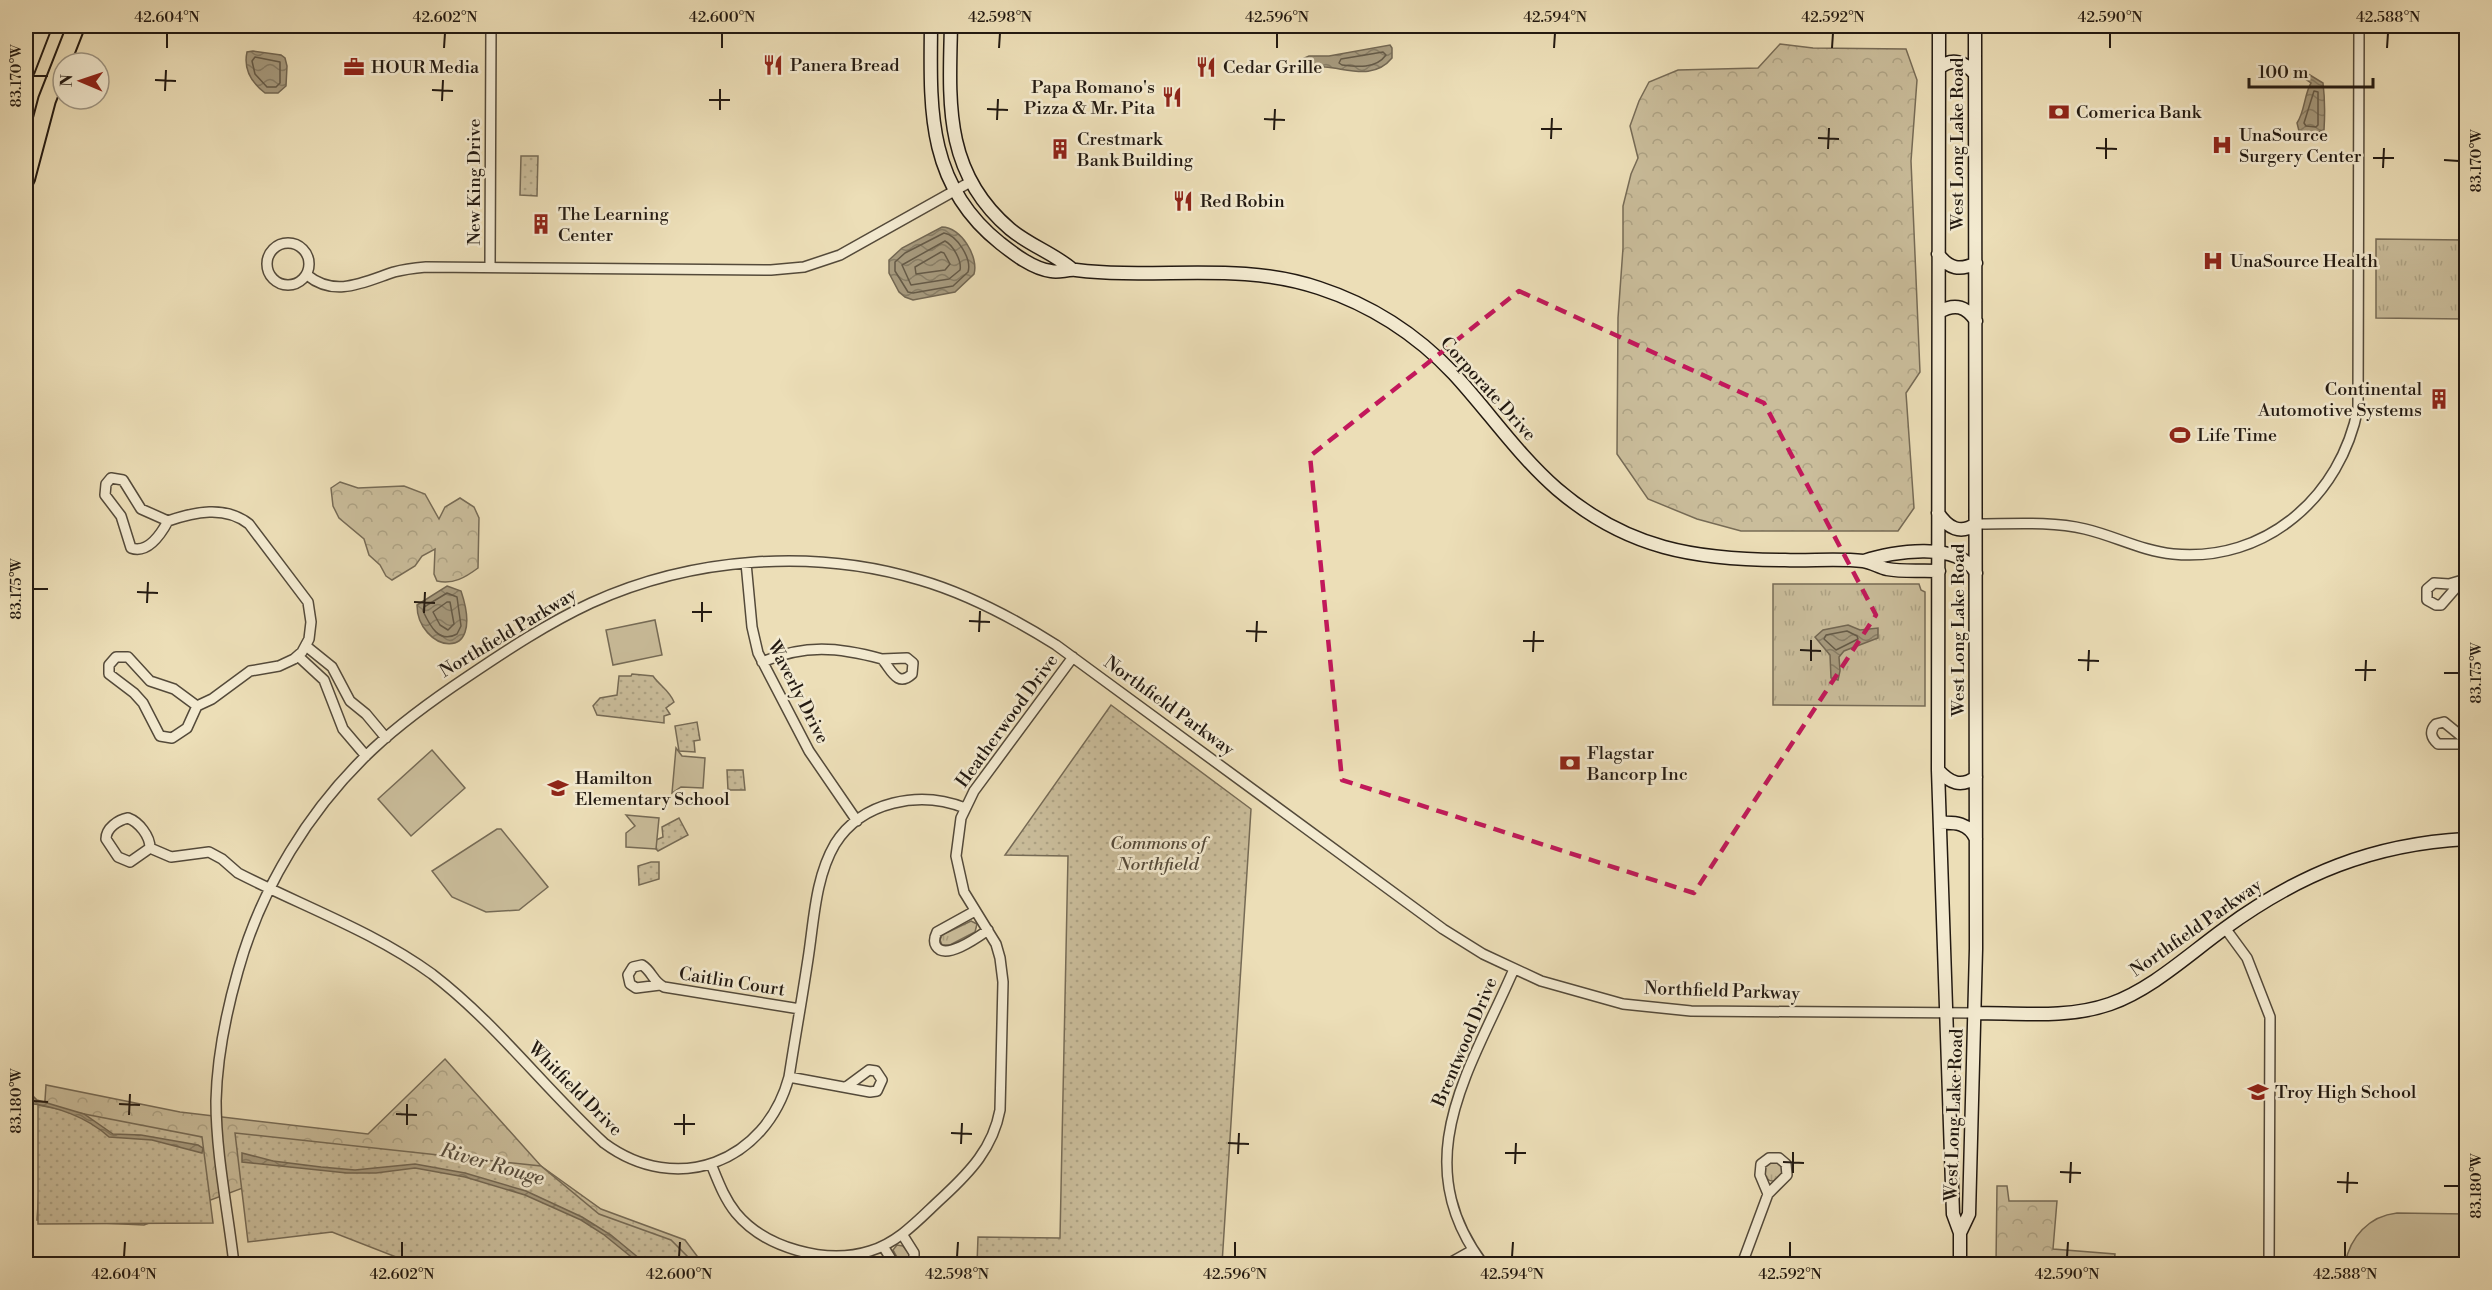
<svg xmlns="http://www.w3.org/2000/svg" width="2492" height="1290" viewBox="0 0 2492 1290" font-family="'Libre Bodoni',serif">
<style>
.grass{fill:url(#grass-tufts);stroke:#766b56;stroke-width:1.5}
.forest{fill:url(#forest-crowns);stroke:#766b56;stroke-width:1.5}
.park{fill:url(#park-dots);stroke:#766b56;stroke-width:1.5}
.pitch{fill:#cabd9b;stroke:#766b56;stroke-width:1.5}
.water{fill:url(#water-waves);stroke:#726753;stroke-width:1.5}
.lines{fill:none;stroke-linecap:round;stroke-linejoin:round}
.shore{stroke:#645a48;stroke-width:1.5}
.street-casing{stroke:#544a3a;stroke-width:12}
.secondary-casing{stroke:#221911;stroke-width:15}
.highway-casing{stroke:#221911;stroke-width:20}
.street{stroke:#f3ead0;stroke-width:9}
.secondary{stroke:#f3ead0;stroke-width:12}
.highway{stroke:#ecdeb7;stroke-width:16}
.marked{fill:none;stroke:#c2185b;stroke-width:4.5;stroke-dasharray:12 8;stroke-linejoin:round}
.ticks{fill:none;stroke:#221911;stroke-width:2}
.labels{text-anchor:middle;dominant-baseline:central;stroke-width:5;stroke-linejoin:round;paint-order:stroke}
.poi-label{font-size:18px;fill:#221911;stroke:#f3ead0;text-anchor:start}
.street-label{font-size:18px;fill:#221911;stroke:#f3ead0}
.park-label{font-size:18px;font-style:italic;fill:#544a3a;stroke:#f3ead0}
.water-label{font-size:20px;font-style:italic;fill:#574d3d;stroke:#f3ead0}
.neatline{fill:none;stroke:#221911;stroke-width:2}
.ticks-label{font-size:15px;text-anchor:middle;fill:#221911}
</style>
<defs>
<pattern id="grass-tufts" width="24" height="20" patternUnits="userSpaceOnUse" patternTransform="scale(1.5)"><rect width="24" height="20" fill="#cabd9b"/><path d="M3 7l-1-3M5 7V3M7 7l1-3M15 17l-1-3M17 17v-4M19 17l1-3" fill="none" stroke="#ada284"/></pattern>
<pattern id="forest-crowns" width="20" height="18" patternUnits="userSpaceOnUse" patternTransform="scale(1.5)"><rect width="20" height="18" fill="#cabd9b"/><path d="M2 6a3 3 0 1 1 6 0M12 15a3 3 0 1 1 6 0" fill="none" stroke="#ada284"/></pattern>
<pattern id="park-dots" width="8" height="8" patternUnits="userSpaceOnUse" patternTransform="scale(1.5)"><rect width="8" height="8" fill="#cabd9b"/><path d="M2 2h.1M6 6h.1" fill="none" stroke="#ada284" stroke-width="1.8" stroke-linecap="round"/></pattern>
<pattern id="water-waves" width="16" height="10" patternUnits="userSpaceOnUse" patternTransform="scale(1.5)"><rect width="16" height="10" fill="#a79b7f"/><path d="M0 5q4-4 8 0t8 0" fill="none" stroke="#887e67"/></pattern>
</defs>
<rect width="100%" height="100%" fill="#ecdeb7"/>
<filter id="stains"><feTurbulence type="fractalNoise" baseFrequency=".00333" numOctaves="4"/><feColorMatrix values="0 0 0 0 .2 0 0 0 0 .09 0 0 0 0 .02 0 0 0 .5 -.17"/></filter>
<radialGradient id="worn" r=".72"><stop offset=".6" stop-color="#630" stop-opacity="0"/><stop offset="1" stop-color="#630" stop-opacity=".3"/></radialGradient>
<!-- grass -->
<path class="grass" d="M2376,239L2466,240V319L2376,318Z
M1773,584H1919L1921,590L1925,592V706L1773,705Z
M971,921L977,924L975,932L950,945H942L940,940L942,935Z
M1763 1171a10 10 0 1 1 20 0a10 10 0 1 1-20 0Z
M897,1245L903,1246L910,1255L909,1264H901L893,1250Z"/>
<!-- forest -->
<path class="forest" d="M1780,44L1813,48L1906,49L1917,80L1911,161L1920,372L1906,393L1914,508L1898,531H1741L1697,519L1648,499L1617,454L1618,318L1623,248V206L1631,174L1638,158L1630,126L1639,101L1649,82L1678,70L1758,68Z
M340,482L358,488L404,486L425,494L439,519L445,507L460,498L474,507L479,518L478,568C466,577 453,585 437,581L434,574L435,549L422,556L415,566L392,580L386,576L380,565L369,555L364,539L339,518L333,506L331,488Z
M445,1059L541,1166L601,1209L685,1240L703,1264H482L256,1183L144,1225L37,1220L46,1085L180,1112L368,1134Z
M1997,1186H2007L2009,1201H2057L2053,1249L2115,1254L2114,1264H1996Z"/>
<!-- park -->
<path class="park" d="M521,156H538L537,196L520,195Z
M632,674L653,676C660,686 669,690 674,702L666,708L670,714L664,716V723L597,715L593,706L600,698L617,695L619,676H631Z
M1111,705L1251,809L1222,1264H977L978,1237L1060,1238L1068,856L1005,855Z
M697,722L700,740L694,741L695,752L679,751L675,726Z
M727,770H743L745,790H728Z
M679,818L688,835L658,851L656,849V840L663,837L662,827Z
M651,862H659V879L639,885L638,866Z
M38,1105L202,1137L213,1223L38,1224Z
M235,1133L541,1166L599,1214L671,1240L695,1264H414L332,1232L248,1242Z"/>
<!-- pitch -->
<path class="pitch" d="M655,620L662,655L613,665L606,630Z
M676,748L682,756L705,758L703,788L681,787L672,793Z
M432,750L465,788L411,836L378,799Z
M626,815L659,818L656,849L626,847V833L635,826Z
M497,829H501L548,887L519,910L486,912L452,897L432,871Z
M2397,1213L2466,1214V1264H2345C2350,1237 2369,1216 2397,1213Z"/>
<!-- water -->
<path class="water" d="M1390,45L1392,48V58C1374,80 1349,69 1325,67C1317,66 1309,68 1301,68L1300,60L1309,56H1329Z
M253,51L281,55L285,58L287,66L286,86L278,93H265C252,83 243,70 247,52Z
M2300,69L2323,83C2325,99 2325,114 2324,130L2315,133L2299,131L2297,123C2305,111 2304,95 2311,83L2301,76Z
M942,227C961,227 979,257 974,274L955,292L913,300L905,297L899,292L889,273V260L902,248Z
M447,586L461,591C487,668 417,650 417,605Z
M1848,625L1860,630L1878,628V638L1844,651L1839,657L1840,671L1838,680L1831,678L1830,655L1815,637L1823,630Z
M26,1089L37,1100L84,1114L113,1134L141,1135L198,1145L203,1148L202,1153L152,1140L109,1137C87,1117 56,1106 26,1103Z
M242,1153L273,1161L321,1167L355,1170L415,1164L465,1173L526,1191L582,1217L611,1235L646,1264H640L603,1234L581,1220L525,1195L465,1177L415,1168L376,1173H347L242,1162Z"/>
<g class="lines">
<!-- shore -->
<path class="shore" d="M1383,52L1386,55C1376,69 1357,67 1342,65L1339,63L1341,59Z
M255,57L280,62V83L276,87H267L255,74L252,61Z
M2314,91L2318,92V125L2316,127L2306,126L2304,123Z
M944,233C957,235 972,259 968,272L953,286L913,293L908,292L895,271V262L905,253Z
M945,241C953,245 962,261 960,270L949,279L911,285L902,265Z
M941,252L944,253L950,264L945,270L916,274L915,267Z
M447,593L457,597L461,626L457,634C439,644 430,626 423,611L424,607Z
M447,602H450L454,624L448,630L440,625L433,612Z
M1847,631L1857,636L1858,639L1836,650L1824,639L1826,635Z"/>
<!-- street casing -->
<g class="street-casing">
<path id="street" d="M267 264a21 21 0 1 1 42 0a21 21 0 1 1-42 0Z
M490,267L491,26
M307,275C335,298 364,282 394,272C405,269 415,268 426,267L771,270L804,267L840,255L972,181
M168,521C161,534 148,554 131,548L121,516L105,495L106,484L111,478L123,480L141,509L168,521C194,512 225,505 249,524L308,602L311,622L309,639L302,652L294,659L279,666L250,671L212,699L197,706L187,728L172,738L160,736L143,703L134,693L109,674V665L116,657H128L150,681L174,689L197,706
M1976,524C2012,524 2051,521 2085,529C2115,536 2142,551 2173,554C2266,563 2341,496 2358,408L2359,26
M746,563L752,627L758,653L809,751L857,821
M2461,582L2441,605H2436L2427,600V589L2434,583L2449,584L2466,579
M306,646L332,667L350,701L366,714L386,738
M298,656L324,680L343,729L366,756
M762,662C805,644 838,647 882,659C891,669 897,688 912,674L913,663L907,658L882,659
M2466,740L2444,722L2436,724C2429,731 2431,738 2438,744H2466
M128,818C139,822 150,836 150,848L130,862L118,857L106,839C106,828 118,820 128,818Z
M150,848L171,857L209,852L222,859L238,873C302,906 373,931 432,974C496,1023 545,1089 604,1143C677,1197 766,1162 789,1077C795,1038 802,999 808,959C814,921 815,878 835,844C862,801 920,790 965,808
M975,911L937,932C935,936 933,941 936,946C945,961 978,937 988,930
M2225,928L2247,958L2270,1017L2269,1264
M660,985L636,988L630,984L628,975L633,967L642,965C652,971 653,982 664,987L800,1009
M789,1077L870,1092L877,1091L882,1080L876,1071L869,1070L846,1087
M711,1164C718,1181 724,1198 736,1213C765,1248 826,1265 870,1251C900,1242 921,1217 943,1197C970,1172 993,1148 1000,1110L1003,982L1000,958L996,944L964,892L956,856L961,818L974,791L1073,657
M902,1234L914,1253V1264
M883,1246L894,1264
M234,1264C228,1211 216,1155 216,1101C217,1058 226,1013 238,971C261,888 310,808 373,749C402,722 434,699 467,677C507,650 548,623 591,603C692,557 814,548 920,580C968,594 1013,618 1056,645L1443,929L1483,954L1541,981L1623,1004L1691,1011L1975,1013
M1448,1264L1473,1250
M1483,1264C1405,1160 1471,1069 1514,969
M1742,1264L1768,1194L1787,1175L1786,1164L1779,1158H1769L1761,1164L1760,1175L1768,1194"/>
</g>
<!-- secondary casing -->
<g class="secondary-casing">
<path id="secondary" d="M931,26C930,110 927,185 1000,243C1014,254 1033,269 1051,271C1059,273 1067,269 1076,270C1157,280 1240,261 1319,288C1371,305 1417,335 1454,374C1489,412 1518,455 1557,489C1627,549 1696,560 1785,560C1810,561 1838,558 1863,561C1871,562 1879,567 1887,569C1903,572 1922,570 1939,571
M951,26C949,104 944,173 1010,229C1029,245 1053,253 1072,269
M1939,26L1938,770L1953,1214L1960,1233V1264
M1939,68C1952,57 1965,62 1975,74
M1938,254C1949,269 1960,271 1976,263
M1939,312C1955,303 1966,306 1976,321
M1938,513C1948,528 1960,535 1976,524
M1864,561C1893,551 1959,541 1976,573
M1938,770C1950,783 1961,788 1976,777
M1940,823C1955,822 1969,823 1976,839
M1975,1013C2020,1013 2067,1019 2110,1004C2152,989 2188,955 2224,929C2299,874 2373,844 2466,839
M1960,1233L1969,1214L1976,949L1975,26"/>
</g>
<!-- highway casing -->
<g class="highway-casing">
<path id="highway" d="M26,70L43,26
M26,179L47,100L76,26"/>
</g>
<!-- street -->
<use href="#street" class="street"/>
<!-- secondary -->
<use href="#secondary" class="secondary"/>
<!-- highway -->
<use href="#highway" class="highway"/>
</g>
<!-- marked area -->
<path class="marked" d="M1519,291L1764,403L1876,615L1694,893L1342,780L1310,456Z"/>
<!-- ticks -->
<path class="ticks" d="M167,48V33M444,48L445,33M722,48V33M999,48L1000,33M1277,48V33M1554,48L1555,33M1832,48L1833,33M2110,48V33M2387,48L2388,33M33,76H48M155,80L176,81M432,90L453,91M165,91L166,70M709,100H730M442,101L443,80M987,109L1008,110M720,110V89M1264,119L1285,120M997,120L998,99M1541,129H1562M1274,130L1275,109M1818,138L1839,139M1551,139L1552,118M2096,148L2117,149M1828,149L1829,128M2373,158H2394M2106,159V138M2444,160L2459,161M2383,168L2384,148M33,589H48M137,592L158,593M414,602L435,603M147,603L148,582M692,612H712M424,613L425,592M969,621L990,622M702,622V602M1246,631L1267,632M979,632L980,611M1523,641H1544M1256,642L1257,621M1800,650L1821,651M1533,652L1534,631M2078,660L2099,661M1811,661V640M2355,670H2376M2088,671L2089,650M2444,673H2459M2365,681L2366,660M33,1101L48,1102M119,1104L140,1105M396,1114L417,1115M129,1115L130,1094M674,1124H695M407,1125V1104M951,1133L972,1134M684,1135V1114M1228,1143L1249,1144M961,1144L962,1123M1505,1153H1526M1238,1154L1239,1133M1783,1162L1804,1163M1515,1164L1516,1143M2060,1172L2081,1173M1793,1173V1152M2337,1182L2358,1183M2070,1183L2071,1162M2444,1186H2459M2347,1193L2348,1172M124,1257L125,1242M402,1257V1242M679,1257L680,1242M957,1257L958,1242M1235,1257V1242M1512,1257L1513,1242M1790,1257V1242M2067,1257L2068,1242M2345,1257V1242"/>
<!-- icons -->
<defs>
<g id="restaurant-bare" transform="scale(1.62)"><path d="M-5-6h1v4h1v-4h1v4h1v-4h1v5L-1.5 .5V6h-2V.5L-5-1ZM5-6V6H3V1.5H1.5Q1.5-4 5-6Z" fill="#8f2418" stroke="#f3ead0" stroke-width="2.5" paint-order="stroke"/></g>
<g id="office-bare" transform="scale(1.62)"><path d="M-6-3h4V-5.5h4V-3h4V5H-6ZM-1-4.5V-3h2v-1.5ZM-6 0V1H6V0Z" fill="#8f2418" stroke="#f3ead0" stroke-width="2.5" paint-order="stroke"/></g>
<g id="bank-bare" transform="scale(1.62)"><path d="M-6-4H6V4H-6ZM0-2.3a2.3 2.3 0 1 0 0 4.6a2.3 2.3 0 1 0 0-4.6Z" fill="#8f2418" stroke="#f3ead0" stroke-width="2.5" paint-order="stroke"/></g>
<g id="hospital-bare" transform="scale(1.62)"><path d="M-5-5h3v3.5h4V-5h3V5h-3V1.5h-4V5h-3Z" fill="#8f2418" stroke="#f3ead0" stroke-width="2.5" paint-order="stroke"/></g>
<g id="building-bare" transform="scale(1.62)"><path d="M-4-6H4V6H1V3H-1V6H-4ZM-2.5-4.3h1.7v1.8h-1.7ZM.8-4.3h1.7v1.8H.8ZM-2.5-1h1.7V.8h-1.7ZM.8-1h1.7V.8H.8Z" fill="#8f2418" stroke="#f3ead0" stroke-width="2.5" paint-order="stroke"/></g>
<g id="stadium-bare" transform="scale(1.62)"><path d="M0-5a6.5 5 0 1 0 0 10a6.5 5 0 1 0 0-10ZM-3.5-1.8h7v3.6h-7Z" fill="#8f2418" stroke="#f3ead0" stroke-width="2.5" paint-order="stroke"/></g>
<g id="school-bare" transform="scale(1.62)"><path d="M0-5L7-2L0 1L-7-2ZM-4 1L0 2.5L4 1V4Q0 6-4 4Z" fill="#8f2418" stroke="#f3ead0" stroke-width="2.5" paint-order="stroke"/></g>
</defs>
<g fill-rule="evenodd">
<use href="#restaurant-bare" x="773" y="65"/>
<use href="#office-bare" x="354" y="67"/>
<use href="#restaurant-bare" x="1206" y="67"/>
<use href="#restaurant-bare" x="1172" y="97"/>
<use href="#bank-bare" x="2059" y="112"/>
<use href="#hospital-bare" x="2222" y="145"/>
<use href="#building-bare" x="1060" y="149"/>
<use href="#restaurant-bare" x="1183" y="201"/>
<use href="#building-bare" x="541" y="224"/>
<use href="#hospital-bare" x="2213" y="261"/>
<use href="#building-bare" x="2439" y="399"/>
<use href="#stadium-bare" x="2180" y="435"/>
<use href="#bank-bare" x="1570" y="763"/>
<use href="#school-bare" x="558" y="788"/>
<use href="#school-bare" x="2258" y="1092"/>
</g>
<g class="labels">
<!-- poi labels -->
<g class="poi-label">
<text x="790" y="65">Panera Bread</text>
<text x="371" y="67">HOUR Media</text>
<text x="1223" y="67">Cedar Grille</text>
<text x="1155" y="87" text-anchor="end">Papa Romano's<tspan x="1155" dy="21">Pizza &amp; Mr. Pita</tspan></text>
<text x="2076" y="112">Comerica Bank</text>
<text x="2239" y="135">UnaSource<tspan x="2239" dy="21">Surgery Center</tspan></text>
<text x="1077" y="139">Crestmark<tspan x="1077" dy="21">Bank Building</tspan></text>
<text x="1200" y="201">Red Robin</text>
<text x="558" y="214">The Learning<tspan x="558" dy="21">Center</tspan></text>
<text x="2230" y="261">UnaSource Health</text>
<text x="2422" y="389" text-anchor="end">Continental<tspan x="2422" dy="21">Automotive Systems</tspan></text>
<text x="2197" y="435">Life Time</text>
<text x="1587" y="753">Flagstar<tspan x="1587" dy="21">Bancorp Inc</tspan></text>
<text x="575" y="778">Hamilton<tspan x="575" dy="21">Elementary School</tspan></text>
<text x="2275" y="1092">Troy High School</text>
</g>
<!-- street labels -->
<g class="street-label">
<text transform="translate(1957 144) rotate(-90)">West Long Lake Road</text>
<text transform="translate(474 182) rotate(-90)">New King Drive</text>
<text transform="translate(1488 389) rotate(48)">Corporate Drive</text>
<text transform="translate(1958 630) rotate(-90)">West Long Lake Road</text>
<text transform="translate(508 633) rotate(-31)">Northfield Parkway</text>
<text transform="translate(798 692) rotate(63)">Waverly Drive</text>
<text transform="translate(1169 706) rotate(36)">Northfield Parkway</text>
<text transform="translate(1007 721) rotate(-54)">Heatherwood Drive</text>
<text transform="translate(2196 928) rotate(-35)">Northfield Parkway</text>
<text transform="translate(732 982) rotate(9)">Caitlin Court</text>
<text transform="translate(1722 991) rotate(2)">Northfield Parkway</text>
<text transform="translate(1465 1042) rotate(-67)">Brentwood Drive</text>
<text transform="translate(575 1089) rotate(45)">Whitfield Drive</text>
<text transform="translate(1954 1115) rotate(-88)">West Long Lake Road</text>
</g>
<!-- park labels -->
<g class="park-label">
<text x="1158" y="843">Commons of<tspan x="1158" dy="21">Northfield</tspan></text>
</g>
<!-- water labels -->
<g class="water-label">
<text transform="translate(492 1165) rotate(16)">River Rouge</text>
</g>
</g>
<!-- margin -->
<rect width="2492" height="1290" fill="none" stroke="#ecdeb7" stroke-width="66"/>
<!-- north arrow -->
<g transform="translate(81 81) rotate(272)"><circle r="28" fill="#f3ead0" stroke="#9f9684" stroke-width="1.5"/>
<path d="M0-4.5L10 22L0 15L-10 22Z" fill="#8f2418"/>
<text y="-9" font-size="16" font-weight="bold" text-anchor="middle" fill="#221911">N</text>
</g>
<!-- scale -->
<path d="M2249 78v9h124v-9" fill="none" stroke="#221911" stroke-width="3"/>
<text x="2258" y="78" font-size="18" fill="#221911" stroke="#f3ead0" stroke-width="4.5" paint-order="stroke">100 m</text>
<rect x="33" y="33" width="2426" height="1224" class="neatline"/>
<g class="ticks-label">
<text x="167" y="22">42.604°N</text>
<text x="445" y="22">42.602°N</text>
<text x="722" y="22">42.600°N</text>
<text x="1000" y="22">42.598°N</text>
<text x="1277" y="22">42.596°N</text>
<text x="1555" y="22">42.594°N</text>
<text x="1833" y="22">42.592°N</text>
<text x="2110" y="22">42.590°N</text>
<text x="2388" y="22">42.588°N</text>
<text transform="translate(16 76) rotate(-90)" y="5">83.170°W</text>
<text transform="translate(2476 161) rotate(-90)" y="5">83.170°W</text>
<text transform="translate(16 589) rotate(-90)" y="5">83.175°W</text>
<text transform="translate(2476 673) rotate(-90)" y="5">83.175°W</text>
<text transform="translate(16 1101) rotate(-90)" y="5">83.180°W</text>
<text transform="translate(2476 1186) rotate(-90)" y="5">83.180°W</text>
<text x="124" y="1279">42.604°N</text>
<text x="402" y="1279">42.602°N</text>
<text x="679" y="1279">42.600°N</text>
<text x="957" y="1279">42.598°N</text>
<text x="1235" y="1279">42.596°N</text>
<text x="1512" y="1279">42.594°N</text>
<text x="1790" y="1279">42.592°N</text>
<text x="2067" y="1279">42.590°N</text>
<text x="2345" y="1279">42.588°N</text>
</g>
<rect width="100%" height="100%" filter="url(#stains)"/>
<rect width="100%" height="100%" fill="url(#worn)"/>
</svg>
